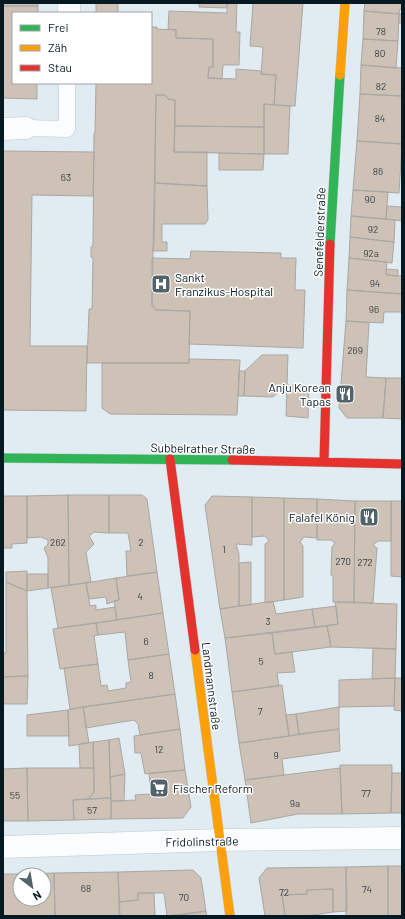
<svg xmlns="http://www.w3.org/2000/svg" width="405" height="919" viewBox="0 0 405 919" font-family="Barlow,sans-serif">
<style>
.building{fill:#cec1b6;stroke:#a9a7a4}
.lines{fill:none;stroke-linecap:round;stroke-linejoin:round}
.lane-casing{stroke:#bac9d2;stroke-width:17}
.street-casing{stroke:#bac9d2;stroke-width:23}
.fast-casing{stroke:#bac9d2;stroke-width:10}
.slow-casing{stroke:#bac9d2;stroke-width:10}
.jam-casing{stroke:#bac9d2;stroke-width:10}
.lane{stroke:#fafcfd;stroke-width:16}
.street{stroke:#fafcfd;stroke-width:22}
.fast{stroke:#30b455;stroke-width:9}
.slow{stroke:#ff9f0a;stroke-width:9}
.jam{stroke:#e5322d;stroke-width:9}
.labels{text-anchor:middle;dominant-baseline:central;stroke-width:3;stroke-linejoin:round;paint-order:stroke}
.number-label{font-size:10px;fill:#384348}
.street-label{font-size:12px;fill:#061923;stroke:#fff}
.poi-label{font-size:12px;fill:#061923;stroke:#fff;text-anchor:start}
</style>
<rect width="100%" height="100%" fill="#e1ecf2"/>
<!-- building -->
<path class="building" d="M3,3H38V6H3Z
M96,3H118V13H96Z
M199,3H227L226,8L199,7Z
M227,3H237L236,32H240L239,65H223L222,79L208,78L209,67H213V39L176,38V30L168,29L169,11L227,13Z
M253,3H303L295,106L274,105L276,75L261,74L263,47L250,46Z
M365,3H402V9H400L399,14L364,11Z
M3,6H38V13H13V83H37V99L3,98Z
M364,11L399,14L398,41L363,39Z
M399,14H402V23H399Z
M151,27H157V29L176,30V38L213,39V67H209L208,78L236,79V69L262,71L261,74L276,75L274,105L264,104V127L175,126V100L168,99L165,95H156L152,305L156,310L190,311L189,363H87L89,309H92L93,258L91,257V247L93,245L94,133H95L96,83H151Z
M363,39L398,41L396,68L361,65Z
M361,65L402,68V96L360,94Z
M360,94L402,96V144L357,141Z
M156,95H165L168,99L175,100L174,152H207V186L155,183Z
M264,104L290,106L288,154H264Z
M175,126L264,127V154L174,152Z
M357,141L402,144L399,193L353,190Z
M3,151L94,152L93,196L32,195L30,346H87L86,411L3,410Z
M219,153L264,154L263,170H219Z
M155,183L207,186L208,220L205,224H162V242H167V251H153V247H154Z
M353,190L388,192L386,219L351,216Z
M387,206L402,207V221L386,219Z
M351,216L395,220L394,242L350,237Z
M350,237L394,242L392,263L349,258Z
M191,251L281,253V258H296L295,290H305L303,348L189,344L190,311L156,310L152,305V258L190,259Z
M349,258L387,262L386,275L402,276V294L347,290Z
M386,269L398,270V276L386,275Z
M347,290L402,294V312H384L383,323L346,321Z
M346,321L369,323L366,377L386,378L383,418H347L339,408Z
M262,355H288L287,385L273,397L244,396L245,371Z
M189,359L240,360L237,415L110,414L102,408V363H189Z
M239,371H245L244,396H238Z
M386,378H402V419L383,418Z
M287,385L309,386L308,418L286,416Z
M68,495L69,585L48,588V558L44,548L48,544V540L41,537L27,538V496Z
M68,495H109V533L94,532L89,536L94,544L86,552L91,582L69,585Z
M109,495H142L147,499L157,572L127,576L126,551H131L128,533H109Z
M3,496H27V543L12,544V548H3Z
M212,496L252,497V545L236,544L239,554V606L220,609L205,505Z
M252,497L284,498V600L265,603V544L269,541L265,536L252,537Z
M284,498L317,499V538L304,537L300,542L303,546V597L284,600Z
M317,499L355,501L354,602H333V576L331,575L332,547L335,543L331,540H317Z
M355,501H391V541H378L373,545L377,548L373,603L354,602Z
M391,501H402V577L391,576Z
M251,562V605L239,606V563Z
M27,571V591L6,582V572Z
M157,572L163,613L117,620L114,601L119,600L116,578Z
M27,574H48V588L27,591Z
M116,578L119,600L107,604L106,597L89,599L86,583Z
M6,582L27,591L28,676L3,677V653H6Z
M86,583L90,606L96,605V610L115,607L117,620L58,628L51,588Z
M273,601L276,614L312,609L315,627L225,638L220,609Z
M335,602L397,604L396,649L331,647L327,626L338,624Z
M336,606L338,624L315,627L312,609Z
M163,613L169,654L128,660L125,632L98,635L96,623Z
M96,623L98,635L94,636L98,664L60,669L53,629Z
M327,626L331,647L275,654L272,633Z
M272,633L275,654L292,652L295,672L277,673L279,686L232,692L225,638Z
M373,648L396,649L395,678L372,679Z
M169,654L175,694L70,709L64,668L98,664L101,686L107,685L108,691L126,688V683L131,682L128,660Z
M28,676L27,704H3V677Z
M395,678L394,706L339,707V680Z
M395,678H402V711L394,710Z
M282,685L289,736L239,743L232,692Z
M175,694L180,729L140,735L138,724L134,720L86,728L83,707Z
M83,707L89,743L69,746L68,710Z
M339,707V729L299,734L296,714Z
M68,710L69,736H27V715Z
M296,714L299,734L289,736L286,715Z
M180,729L185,770L145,774L141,753H135L134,736Z
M339,729L340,751L282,759L284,775L245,780L239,743Z
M119,738L125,774L110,777L109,740Z
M109,740L111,798L88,799L94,792L93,742Z
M93,742L94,768H80L79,744Z
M340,765H392L391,813L342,814Z
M27,768L28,821H3V769Z
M27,768H94V792L88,799L73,800L74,820L28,821Z
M340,768L342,814H298L251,823L245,780Z
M185,770L191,807L183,818L111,819V801L136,800L135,795L151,794L149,773Z
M392,773H402V813H391Z
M125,774L124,801H111L110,777Z
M111,798V819L74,820L73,800Z
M388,866V916H346V867Z
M388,866H402V916H388Z
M346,867L347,911L333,912V889L307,890V894L282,895L285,916H265L259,878L267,868Z
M193,870L201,878L206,911L167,916L164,893H138V900L119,902L118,872Z
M118,872L120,916H55L54,873Z
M54,873L55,916H3V874H19L20,899H44V875L26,874Z
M333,889V912L307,916H285L282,895L307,894V890Z
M138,893H154L155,916H119V902L138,900Z
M206,911L207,916H175Z"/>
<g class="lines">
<!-- lane casing -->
<g class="lane-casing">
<path id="lane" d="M26,128L67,129V83"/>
</g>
<!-- street casing -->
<g class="street-casing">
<path id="street" d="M69,13V3
M3,129L26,128
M3,847L220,840L402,838"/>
</g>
<!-- fast casing -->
<g class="fast-casing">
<path id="fast" d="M330,244L340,75
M3,458L232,460"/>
</g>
<!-- slow casing -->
<g class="slow-casing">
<path id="slow" d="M340,75L345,3
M195,650L230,916"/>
</g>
<!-- jam casing -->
<g class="jam-casing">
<path id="jam" d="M170,459L195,650
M232,460L402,464
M324,462L330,244"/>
</g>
<!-- lane -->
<use href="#lane" class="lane"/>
<!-- street -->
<use href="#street" class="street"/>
<!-- fast -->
<use href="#fast" class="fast"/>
<!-- slow -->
<use href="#slow" class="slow"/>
<!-- jam -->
<use href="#jam" class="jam"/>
</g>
<!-- icons -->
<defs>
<g id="hospital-square" transform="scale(1)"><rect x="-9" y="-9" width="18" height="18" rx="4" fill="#53636b" stroke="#fff"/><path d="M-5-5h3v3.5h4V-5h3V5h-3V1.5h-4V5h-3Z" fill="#fff"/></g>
<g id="restaurant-square" transform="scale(1)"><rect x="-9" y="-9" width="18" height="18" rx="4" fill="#53636b" stroke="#fff"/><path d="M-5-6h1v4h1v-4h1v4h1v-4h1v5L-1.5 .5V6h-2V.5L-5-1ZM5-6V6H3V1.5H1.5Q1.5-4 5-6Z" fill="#fff"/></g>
<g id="supermarket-square" transform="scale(1)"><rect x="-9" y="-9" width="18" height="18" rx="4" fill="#53636b" stroke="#fff"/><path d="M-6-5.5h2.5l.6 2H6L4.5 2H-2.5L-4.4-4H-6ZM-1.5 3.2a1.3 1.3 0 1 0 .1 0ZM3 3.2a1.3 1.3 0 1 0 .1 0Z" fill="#fff"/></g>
</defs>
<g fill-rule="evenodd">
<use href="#hospital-square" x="161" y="284"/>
<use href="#restaurant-square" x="345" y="394"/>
<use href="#restaurant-square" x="369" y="517"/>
<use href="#supermarket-square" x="159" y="788"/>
</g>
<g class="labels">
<!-- number labels -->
<g class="number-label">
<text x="381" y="31">78</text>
<text x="380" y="53">80</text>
<text x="381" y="86">82</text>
<text x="380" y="118">84</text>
<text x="378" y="171">86</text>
<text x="66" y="177">63</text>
<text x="370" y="199">90</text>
<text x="373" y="229">92</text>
<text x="371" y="253">92a</text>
<text x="375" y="283">94</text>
<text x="374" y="309">96</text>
<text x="355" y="350">269</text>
<text x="58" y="542">262</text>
<text x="141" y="542">2</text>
<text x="224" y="549">1</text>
<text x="343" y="561">270</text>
<text x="365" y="562">272</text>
<text x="140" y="596">4</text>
<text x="268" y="621">3</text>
<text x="146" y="641">6</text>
<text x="261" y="661">5</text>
<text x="151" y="675">8</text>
<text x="260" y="711">7</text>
<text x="159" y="749">12</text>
<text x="276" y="755">9</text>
<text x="366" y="793">77</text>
<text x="15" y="795">55</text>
<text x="295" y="803">9a</text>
<text x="92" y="810">57</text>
<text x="86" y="888">68</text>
<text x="367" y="889">74</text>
<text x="284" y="892">72</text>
<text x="184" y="897">70</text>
</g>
<!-- street labels -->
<g class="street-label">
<text transform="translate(319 232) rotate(-88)">Senefelderstraße</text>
<text transform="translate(203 448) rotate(1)">Subbelrather Straße</text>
<text transform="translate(212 686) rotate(83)">Landmannstraße</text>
<text transform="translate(202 841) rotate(-1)">Fridolinstraße</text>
</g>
<!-- poi labels -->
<g class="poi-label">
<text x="175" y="277">Sankt<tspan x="175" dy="14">Franzikus-Hospital</tspan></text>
<text x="331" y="387" text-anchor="end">Anju Korean<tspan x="331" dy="14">Tapas</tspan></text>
<text x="355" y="517" text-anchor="end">Falafel König</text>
<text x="173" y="788">Fischer Reform</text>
</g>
</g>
<!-- border -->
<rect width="405" height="919" fill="none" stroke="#061923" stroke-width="8"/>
<!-- legend -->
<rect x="12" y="12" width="140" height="72" fill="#ffffff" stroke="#9ba3a7"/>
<rect x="20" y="25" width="20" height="6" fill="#30b455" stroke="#9ba3a7"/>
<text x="48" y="32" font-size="12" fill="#061923">Frei</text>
<rect x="20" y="45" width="20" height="6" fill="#ff9f0a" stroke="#9ba3a7"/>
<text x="48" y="52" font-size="12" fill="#061923">Zäh</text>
<rect x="20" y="65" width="20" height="6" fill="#e5322d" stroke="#9ba3a7"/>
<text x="48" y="72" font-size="12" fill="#061923">Stau</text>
<!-- north arrow -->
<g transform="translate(32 887) rotate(149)"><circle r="19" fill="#ffffff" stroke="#9ba3a7"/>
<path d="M0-3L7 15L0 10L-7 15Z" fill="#53636b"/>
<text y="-6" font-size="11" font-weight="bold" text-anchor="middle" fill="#061923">N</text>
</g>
</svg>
